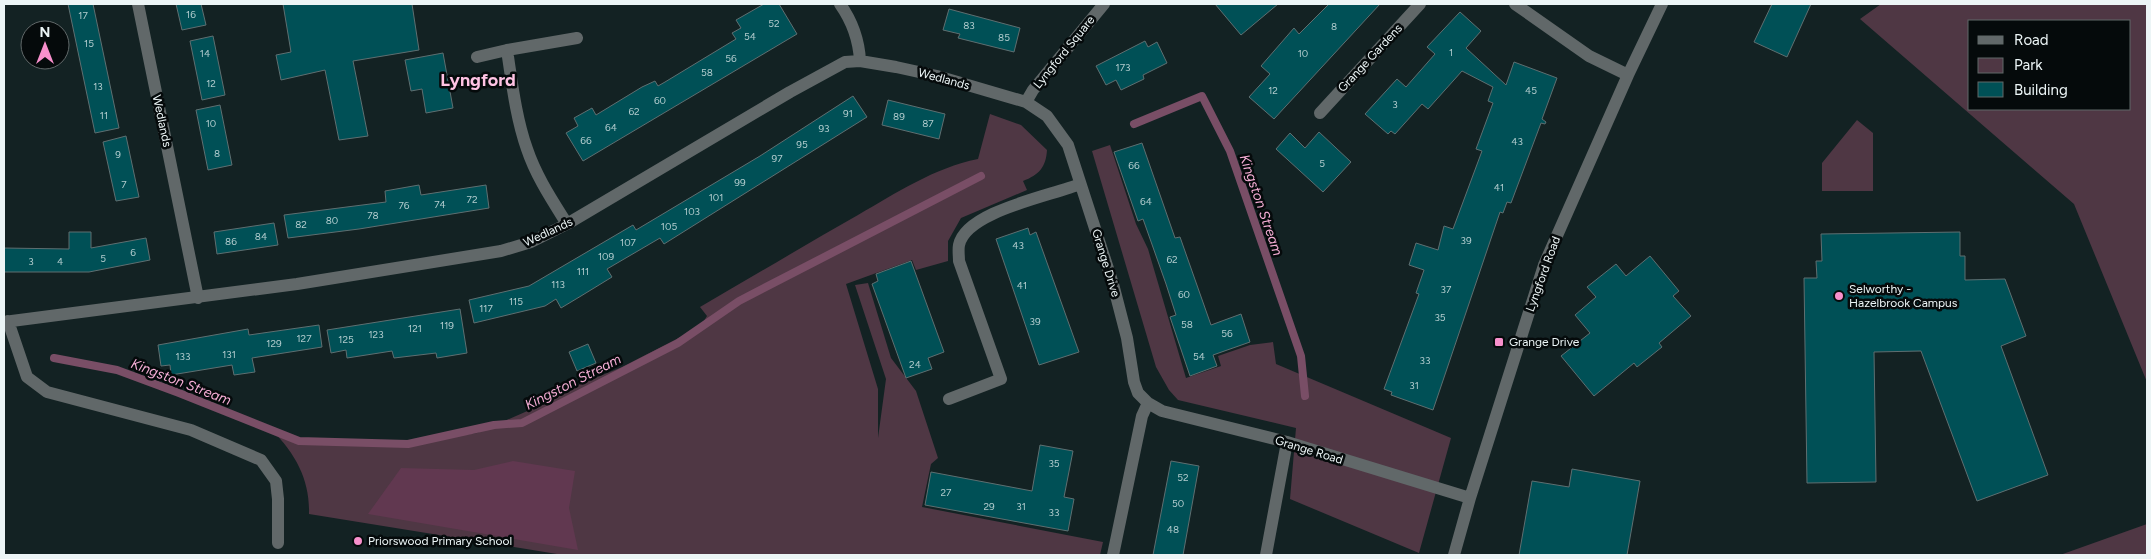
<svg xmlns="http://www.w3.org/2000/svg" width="2151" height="559" viewBox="0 0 2151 559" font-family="Figtree,sans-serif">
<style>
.green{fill:#4f3744;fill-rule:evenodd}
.forest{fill:#613850}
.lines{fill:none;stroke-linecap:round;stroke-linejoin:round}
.stream{stroke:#794e66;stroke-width:8}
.building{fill:#005056;stroke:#5e6f71}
.minor{stroke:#616869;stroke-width:12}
.poi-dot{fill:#f890cc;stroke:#050a0b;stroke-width:2}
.labels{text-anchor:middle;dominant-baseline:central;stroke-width:5;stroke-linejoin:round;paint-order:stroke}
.number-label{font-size:10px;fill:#b1ccce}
.street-label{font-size:12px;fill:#ecf5f6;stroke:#050a0b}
.poi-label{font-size:12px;fill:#ecf5f6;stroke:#050a0b;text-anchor:start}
.water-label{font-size:14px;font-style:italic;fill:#f6aed6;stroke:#050a0b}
.district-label{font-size:18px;font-weight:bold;fill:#ffc3e4;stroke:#050a0b}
</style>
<rect width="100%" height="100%" fill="#132223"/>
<!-- green -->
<path class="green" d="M1881,4H2147V382L2074,204L1860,19ZM2130,21V109H1970V21Z
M990,114L1021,125L1047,150C1046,167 1039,175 1023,181L1027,190L961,218L948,241V261L916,270L912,260L846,284L878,389V438L886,379L855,285L868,283L891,358L916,391L938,458L931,464L922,507L1103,542L1100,555H563L309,514C310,480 296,455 273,431L301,438L384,447L477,433L557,398L556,394L622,367L700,327L707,316L700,307C752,277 805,245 858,215C896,193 934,168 978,159Z
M1857,120L1873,133V191H1822V163Z
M1110,145L1136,224L1148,249L1186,378L1221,366L1218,356L1250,345L1273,342L1276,364L1451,438L1419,553L1290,499L1296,428L1178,400L1169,390L1156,367L1092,151Z
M2147,524V555H2060Z"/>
<!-- forest -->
<path class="forest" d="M513,461L575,471L569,508L578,550L368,514L401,468L474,470Z"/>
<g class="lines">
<!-- stream -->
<path class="stream" d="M1134,124L1202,96L1230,151L1301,356L1305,396
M54,358L117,370L179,393L299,441L408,444L494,425L522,423L678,343L739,301L981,176"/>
</g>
<!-- building -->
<path class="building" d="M68,4H93L119,128L95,133Z
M176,4H201L206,25L182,30Z
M283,4H412L419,50L353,61L368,136L339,140L325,70L281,80L276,55L291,52Z
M764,4H779L797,34L583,161L566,133L578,126L574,118L592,108L596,115L642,87L655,81L658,86L665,82L736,39L732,33L741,28L736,20Z
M1215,4H1278L1241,35Z
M1329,4H1380L1274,119L1249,97L1270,74L1261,66L1294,28L1299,34Z
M1772,4H1811L1787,57L1754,42Z
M949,9L1020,28L1014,52L958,38L960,34L943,30Z
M1460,12L1481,31L1466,48L1506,85L1514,62L1557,78L1542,119L1546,122L1545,124L1541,123L1511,203L1507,202L1503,213L1500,212L1433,410L1391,395L1392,392L1384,389L1419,294L1416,293L1424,270L1409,265L1416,243L1438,250L1444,226L1453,229L1482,151L1476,149L1493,103L1488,101L1493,87L1462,71L1428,109L1422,104L1395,134L1391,131L1388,134L1365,114L1397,79L1406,87L1435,54L1427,47Z
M213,36L225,95L202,100L190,41Z
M1145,41L1148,47L1157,42L1167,63L1143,75L1144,79L1121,90L1116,80L1106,85L1096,66Z
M443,53L453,108L426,113L422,89L411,91L405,60Z
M853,96L867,117L664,244L660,238L607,269L612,277L581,296L561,308L556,299L545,306L474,323L469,300L529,286L633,225L636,230L760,156Z
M888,100L945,114L939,139L882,125Z
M220,105L232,165L208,170L196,110Z
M1319,132L1351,162L1323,192L1276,149L1290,133L1305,148Z
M126,136L139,197L116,201L103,142Z
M1142,143L1175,238L1180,237L1211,325L1241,314L1250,342L1213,355L1217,366L1190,376L1170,317L1176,315L1166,284L1143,219L1138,221L1114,152Z
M419,185L421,195L486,185L489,208L359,229L288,238L284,215L386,202L385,191Z
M274,223L278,245L217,254L214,232Z
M1028,228L1030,235L1036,232L1079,352L1039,365L996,239Z
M69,232H91V248L146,238L150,260L89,272H4V248L69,249Z
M1960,232V256H1965V280L2005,279L2026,336L2001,346L2048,475L1977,501L1921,351L1874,352L1876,482L1807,483L1804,278H1817L1816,261H1822L1821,234Z
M1650,256L1679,291L1673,296L1691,316L1659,343L1662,347L1637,367L1634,363L1594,396L1561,356L1590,333L1575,315L1596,297L1587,287L1616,264L1626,276Z
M911,261L944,352L928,358L932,369L906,378L872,284L878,281L876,274Z
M460,309L467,353L437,358L436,353L394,358L392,351L347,358L346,350L331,353L327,330Z
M319,325L322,347L252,358L255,372L234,375L232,365L171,375L170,365L161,366L158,345L248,329L249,335Z
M588,344L596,363L577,371L569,352Z
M1040,445L1073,451L1064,497L1074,499L1068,531L925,505L931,472L1032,491Z
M1171,461L1199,466L1183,555H1153Z
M1572,469L1640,481L1627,555H1519L1532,481L1569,487Z"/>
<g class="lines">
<!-- minor -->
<path class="minor" d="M138,4L198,298
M840,4C852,21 859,40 860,61L896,67L937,76L1026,102L1047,116L1068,145L1113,284L1127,338L1134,382L1138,393L1148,403L1142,416L1113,555
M1515,4L1589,56L1628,75
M477,57L507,50
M1026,102L1033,90L1104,4
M1320,113L1420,4
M567,224C552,200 536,176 527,149C516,118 512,83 507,50L577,38
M8,321L27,377L47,392L191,430L261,460L276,481L278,499V543
M4,322L297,284L501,251L531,242L567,224L790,92L845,62L860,61
M949,399L1001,379L959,261C959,256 958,250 959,245C966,211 1051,196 1080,184
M1148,403L1162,411L1287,442L1470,498
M1266,555L1287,442
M1454,555L1470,498L1544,265L1628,75L1662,4"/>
</g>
<!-- markers -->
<g class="poi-dot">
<circle cx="1839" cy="296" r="5"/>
<rect x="1494" y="337" width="10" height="10" rx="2.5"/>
<circle cx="358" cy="541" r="5"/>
</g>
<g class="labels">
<!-- number labels -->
<g class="number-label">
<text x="191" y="14">16</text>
<text x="83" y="15">17</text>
<text x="774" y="23">52</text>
<text x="969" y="25">83</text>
<text x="1334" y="26">8</text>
<text x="750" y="36">54</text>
<text x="1004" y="37">85</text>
<text x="89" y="43">15</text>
<text x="1451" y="52">1</text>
<text x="205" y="53">14</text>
<text x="1303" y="53">10</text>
<text x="731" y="58">56</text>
<text x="1123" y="67">173</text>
<text x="707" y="72">58</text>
<text x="211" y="83">12</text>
<text x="98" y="86">13</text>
<text x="1273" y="90">12</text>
<text x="1531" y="90">45</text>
<text x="660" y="100">60</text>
<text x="1395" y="104">3</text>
<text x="634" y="111">62</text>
<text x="848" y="113">91</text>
<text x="104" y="115">11</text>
<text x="899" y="116">89</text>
<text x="211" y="123">10</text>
<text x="928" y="123">87</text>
<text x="611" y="127">64</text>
<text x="824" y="128">93</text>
<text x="586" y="140">66</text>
<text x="1517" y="141">43</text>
<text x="802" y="144">95</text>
<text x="217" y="153">8</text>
<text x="118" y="154">9</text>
<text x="777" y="158">97</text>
<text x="1322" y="163">5</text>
<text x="1134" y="165">66</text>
<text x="740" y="182">99</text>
<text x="124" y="184">7</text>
<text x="1499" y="187">41</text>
<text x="716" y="197">101</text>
<text x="472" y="199">72</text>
<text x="1146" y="201">64</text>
<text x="440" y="204">74</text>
<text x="404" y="205">76</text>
<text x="692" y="211">103</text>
<text x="373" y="215">78</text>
<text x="332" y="220">80</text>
<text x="301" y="224">82</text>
<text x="669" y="226">105</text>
<text x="261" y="236">84</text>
<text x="1466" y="240">39</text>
<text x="231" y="241">86</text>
<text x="628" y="242">107</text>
<text x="1018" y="245">43</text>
<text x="133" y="252">6</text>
<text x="606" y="256">109</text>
<text x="103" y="258">5</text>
<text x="1172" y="259">62</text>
<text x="31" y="261">3</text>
<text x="60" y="261">4</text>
<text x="583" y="271">111</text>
<text x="558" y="284">113</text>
<text x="1022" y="285">41</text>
<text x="1446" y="289">37</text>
<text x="1184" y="294">60</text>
<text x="516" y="301">115</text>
<text x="486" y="308">117</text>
<text x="1440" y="317">35</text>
<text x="1035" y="321">39</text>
<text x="1187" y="324">58</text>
<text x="447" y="325">119</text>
<text x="415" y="328">121</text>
<text x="1227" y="333">56</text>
<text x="376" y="334">123</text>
<text x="304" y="338">127</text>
<text x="346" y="339">125</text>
<text x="274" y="343">129</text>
<text x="229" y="354">131</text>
<text x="183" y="356">133</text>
<text x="1199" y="356">54</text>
<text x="1425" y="360">33</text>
<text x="915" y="364">24</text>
<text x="1414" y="385">31</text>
<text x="1054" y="463">35</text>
<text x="1183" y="477">52</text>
<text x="946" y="492">27</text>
<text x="1178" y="503">50</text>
<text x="989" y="506">29</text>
<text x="1021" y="506">31</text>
<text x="1054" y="512">33</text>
<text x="1173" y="529">48</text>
</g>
<!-- street labels -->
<g class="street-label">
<text transform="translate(1064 52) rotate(-51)">Lyngford Square</text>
<text transform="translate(1370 58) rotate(-47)">Grange Gardens</text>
<text transform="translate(944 79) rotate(15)">Wedlands</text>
<text transform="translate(162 121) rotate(78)">Wedlands</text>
<text transform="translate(548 232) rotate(-25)">Wedlands</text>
<text transform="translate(1106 263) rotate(73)">Grange Drive</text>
<text transform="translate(1543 274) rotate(-70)">Lyngford Road</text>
<text transform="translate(1309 450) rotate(17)">Grange Road</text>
</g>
<!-- poi labels -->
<g class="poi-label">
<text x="1849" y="289">Selworthy -<tspan x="1849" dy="14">Hazelbrook Campus</tspan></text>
<text x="1509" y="342">Grange Drive</text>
<text x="368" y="541">Priorswood Primary School</text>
</g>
<!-- water labels -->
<g class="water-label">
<text transform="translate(1261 205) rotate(71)">Kingston Stream</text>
<text transform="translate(181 382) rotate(21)">Kingston Stream</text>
<text transform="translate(573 382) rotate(-27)">Kingston Stream</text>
</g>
<!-- district labels -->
<g class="district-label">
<text x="478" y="80">Lyngford</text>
</g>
</g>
<!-- border -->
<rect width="2151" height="559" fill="none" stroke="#ecf5f6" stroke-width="10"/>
<!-- legend -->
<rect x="1968" y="20" width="162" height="90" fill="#050a0b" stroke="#616869"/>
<rect x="1978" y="36" width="25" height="8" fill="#616869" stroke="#616869"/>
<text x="2014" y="45" font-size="15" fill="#ecf5f6">Road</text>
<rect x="1978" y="58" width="25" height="15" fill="#4f3744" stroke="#616869"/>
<text x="2014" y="70" font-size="15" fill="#ecf5f6">Park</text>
<rect x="1978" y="82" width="25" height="15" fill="#005056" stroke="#616869"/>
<text x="2014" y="95" font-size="15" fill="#ecf5f6">Building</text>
<!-- north arrow -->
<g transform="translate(45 45)"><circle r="24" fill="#050a0b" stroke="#616869"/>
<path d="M0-4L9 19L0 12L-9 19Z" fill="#f890cc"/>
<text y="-8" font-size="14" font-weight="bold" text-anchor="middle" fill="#ecf5f6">N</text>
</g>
</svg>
